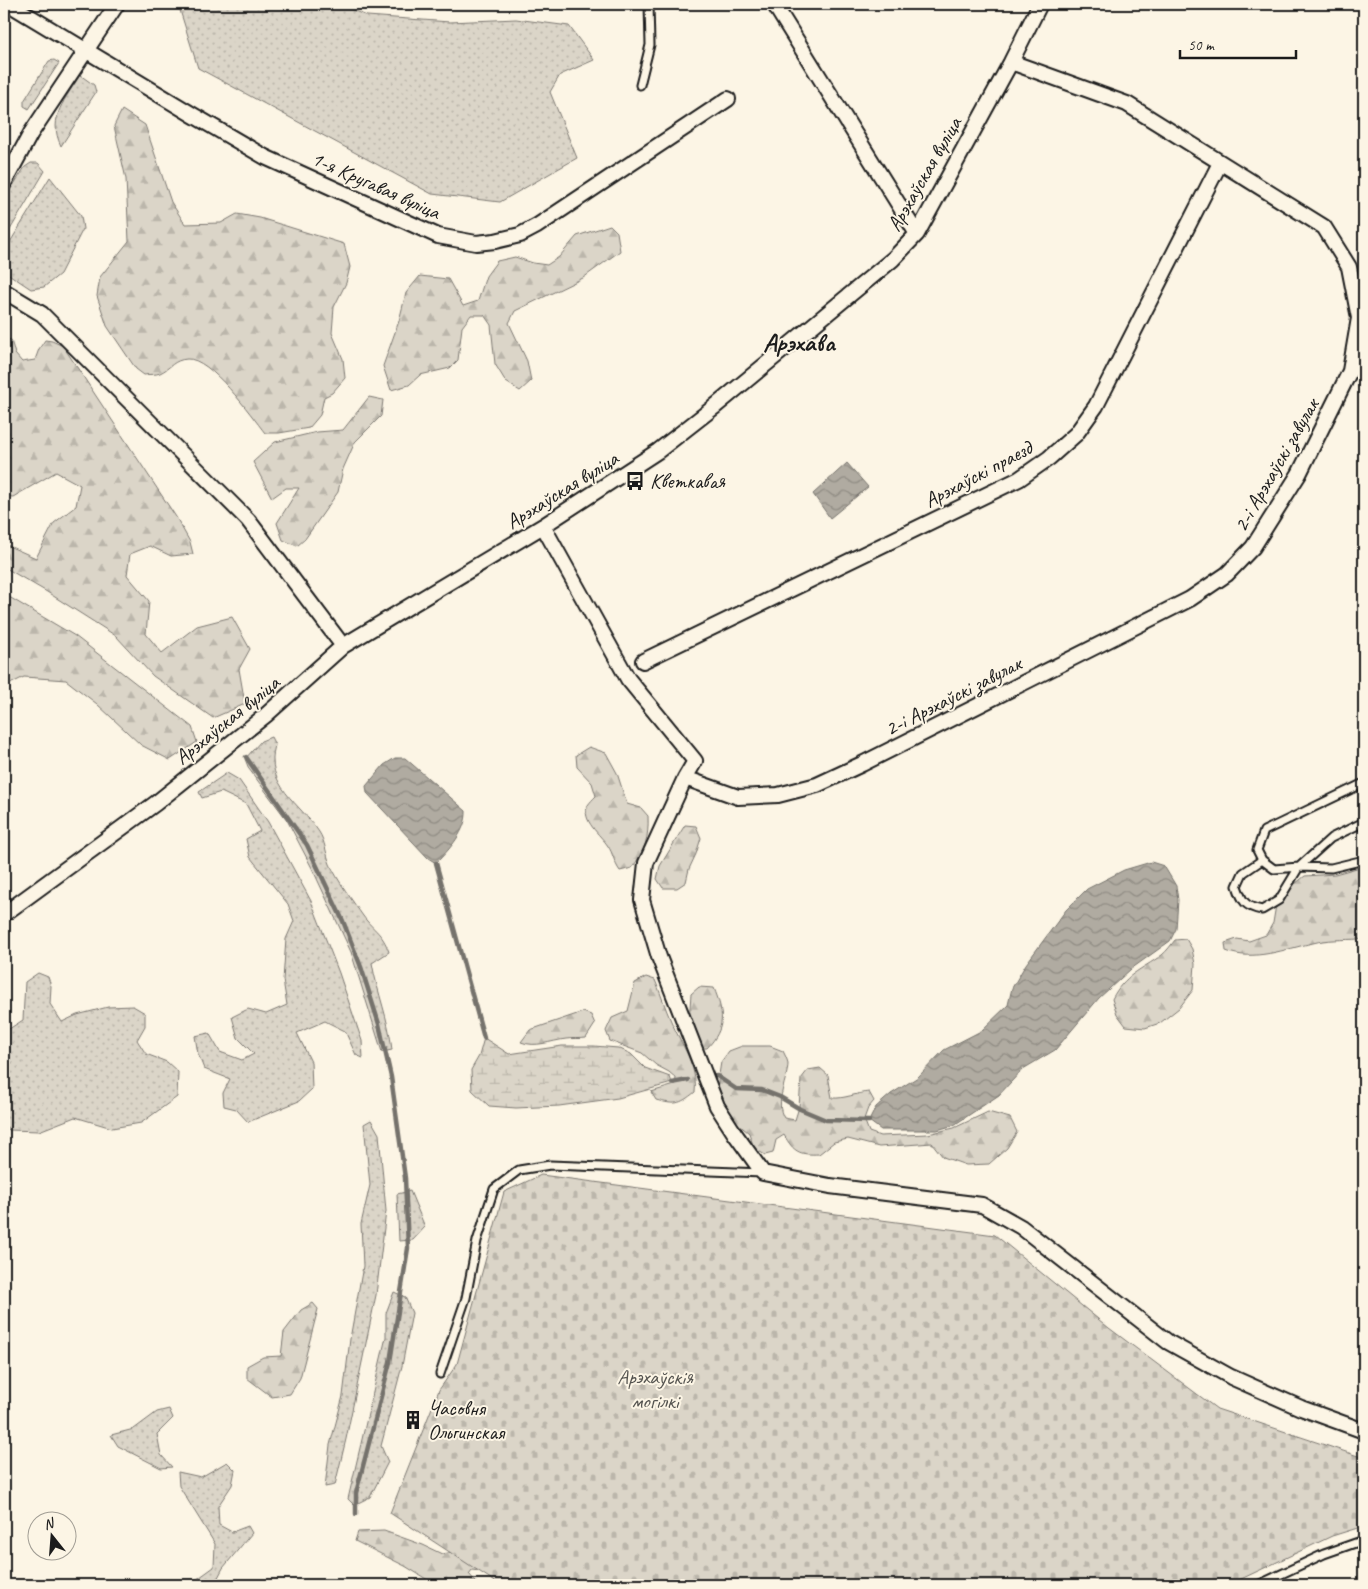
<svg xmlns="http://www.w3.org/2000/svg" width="1368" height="1589" viewBox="0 0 1368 1589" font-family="Caveat,sans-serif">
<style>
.grass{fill:url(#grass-dots);stroke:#7c7872}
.forest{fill:url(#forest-firs);stroke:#7c7872}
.wetland{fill:url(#wetland-marsh);stroke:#7c7872}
.cemetery{fill:url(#cemetery-stones);stroke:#7c7872}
.water{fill:url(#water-waves);stroke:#75726c}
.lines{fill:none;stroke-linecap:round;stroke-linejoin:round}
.stream{stroke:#75726c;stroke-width:4.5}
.service-casing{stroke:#1c1c1c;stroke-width:11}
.minor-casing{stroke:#1c1c1c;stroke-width:18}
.service{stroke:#fcf5e5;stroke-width:7}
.minor{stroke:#fcf5e5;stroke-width:14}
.labels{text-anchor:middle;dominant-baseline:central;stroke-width:4;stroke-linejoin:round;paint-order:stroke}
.street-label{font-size:21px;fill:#1c1c1c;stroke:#fcf5e5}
.poi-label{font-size:21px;fill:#1c1c1c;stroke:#fcf5e5;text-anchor:start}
.park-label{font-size:21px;fill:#555450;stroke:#fcf5e5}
.district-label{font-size:26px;font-weight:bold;fill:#1c1c1c;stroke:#fcf5e5}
</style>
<defs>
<pattern id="grass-dots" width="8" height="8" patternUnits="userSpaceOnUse" patternTransform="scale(1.25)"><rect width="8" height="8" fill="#dbd5c8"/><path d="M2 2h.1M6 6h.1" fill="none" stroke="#bbb6ab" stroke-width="1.8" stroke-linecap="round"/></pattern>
<pattern id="forest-firs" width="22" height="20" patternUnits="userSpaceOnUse" patternTransform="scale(1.25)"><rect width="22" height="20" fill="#dbd5c8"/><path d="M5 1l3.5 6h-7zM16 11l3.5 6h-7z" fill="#bbb6ab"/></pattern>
<pattern id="wetland-marsh" width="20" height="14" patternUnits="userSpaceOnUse" patternTransform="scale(1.25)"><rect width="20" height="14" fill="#dbd5c8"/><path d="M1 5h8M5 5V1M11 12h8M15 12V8" fill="none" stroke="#bbb6ab"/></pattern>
<pattern id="cemetery-stones" width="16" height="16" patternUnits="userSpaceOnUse" patternTransform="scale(1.25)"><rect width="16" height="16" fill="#dbd5c8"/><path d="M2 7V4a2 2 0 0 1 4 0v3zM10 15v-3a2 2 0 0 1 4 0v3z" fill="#bbb6ab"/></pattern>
<pattern id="water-waves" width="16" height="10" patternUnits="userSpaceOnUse" patternTransform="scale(1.25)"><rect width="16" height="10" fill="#b0aba1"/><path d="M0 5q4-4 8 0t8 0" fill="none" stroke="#8e8a82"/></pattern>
</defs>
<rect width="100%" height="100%" fill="#fcf5e5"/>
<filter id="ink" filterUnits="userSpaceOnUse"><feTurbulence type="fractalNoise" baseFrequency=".02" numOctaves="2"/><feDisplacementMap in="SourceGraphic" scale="10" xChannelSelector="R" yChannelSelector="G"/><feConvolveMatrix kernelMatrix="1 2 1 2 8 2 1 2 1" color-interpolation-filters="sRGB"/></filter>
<g filter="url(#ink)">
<!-- grass -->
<path class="grass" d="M177,4H337L367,16L450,22L516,19L569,26L594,60L560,75L550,92L577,158L500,202L432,194L198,68L179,7Z
M54,60L59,63L29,109L24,106V101L49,61Z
M80,75L94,85L96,92L61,146C47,117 66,99 80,75Z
M31,163H38L45,171L4,240V200L25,167Z
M50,177L81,216L83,229L60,274L44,287L31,289L4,271V252Z
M271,737L275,745C264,785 300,803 319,832C325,841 326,854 330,864C336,878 354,903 363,916C374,931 382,932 389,952L372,963C377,992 389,1020 392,1050L382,1052L351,952L312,868L287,820L249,769L245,759L261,741Z
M227,773L239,780L268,822L311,901L339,973L362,1041L363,1058L356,1055L345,1031L325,1021L297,1033L311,1062L312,1089L299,1101L248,1122L236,1109L224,1106L223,1093L230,1079L204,1069L198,1054L195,1036L209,1033L220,1052L242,1060L254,1054L238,1038L232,1017L248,1009L266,1014L287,1005L283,980L286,939L294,921L288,904L250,857L246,839L260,831L246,804L221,792L202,798L199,792Z
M38,973L48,977L51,986L50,1004L62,1022L77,1015L108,1007L133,1006L145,1013V1026L137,1040L146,1054L167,1062L178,1072L177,1097L141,1123L112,1128L75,1117L39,1131L9,1130L4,1125V1026L9,1029L23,1020L25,982Z
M371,1120L379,1134L386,1211L376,1295L346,1439L335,1485L325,1487L330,1445L343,1396L350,1339L363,1266L361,1224L370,1185L364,1124Z
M410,1191L425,1227L413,1240L399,1241L397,1194Z
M394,1292L405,1297L412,1313L402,1366L381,1446L388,1462L370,1497L354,1505L348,1499L386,1337V1313Z
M169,1409L173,1418L157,1434L161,1455L172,1467L161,1468L118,1446L111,1435L134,1429L157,1412Z
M227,1462L235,1470L232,1485L218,1506L219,1525L232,1532L248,1526L252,1533L223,1568L214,1585H189L214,1567L215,1544L179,1486L178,1472L201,1477Z"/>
<!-- forest -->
<path class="forest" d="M122,110L145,125L171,202L185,224L221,223L237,214L260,218L344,244L350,267L346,283L334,307L332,333L343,359L345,378L332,393L324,397L320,415L309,428L279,433H265C251,415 210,357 187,359C173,360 171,368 160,373C156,375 149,374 144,375L136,369L107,326L97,296L100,277L129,241L126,179L114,126Z
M610,225L617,232L620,251L583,278L515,311L509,323L527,361L531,381L520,391L506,382L495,364L491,325L484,315H471L462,327L458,360L450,368L420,375L409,385L391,390L383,366L399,321L406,293L420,276L448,279L463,306L478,301L486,276L497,261L515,257L533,263L547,265L559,257L577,236Z
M4,338L11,340L15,354L22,362L35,360L39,349L45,340L52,341L63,346L176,517L190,542L193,554L171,556L150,546L130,554L127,575L149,601L146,634L162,653L197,626L232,617L250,649L239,669L245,704L213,718L153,676L116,636L47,592L4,567V544L36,558L54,523L76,506L80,485L56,472L13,497L4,496Z
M369,397L383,400L381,416L355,442L343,469L338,492L305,539L297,546L283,540L277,523L299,488H286L272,498L253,462L275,442L317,432L343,430Z
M4,594L75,636L192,727L197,742L170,760L141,745L97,704L66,680L24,677L4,687V662L8,658V645L4,641Z
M589,747L606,753L617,773L627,804L641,808L648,816C649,838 645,850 632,868L620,871C614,863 613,853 608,846C601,835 580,820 588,805C590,802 593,799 596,796L592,783L577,767L576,755Z
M685,825L696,826L701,838L696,854L689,869L686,882L677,888H663L657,879L660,866Z
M1364,866V943L1359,939C1344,940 1327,939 1313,943C1285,949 1254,962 1226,951L1225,943L1237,939L1249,941L1266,935L1273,923L1276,905L1291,887L1305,876L1335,874Z
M1186,939L1192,949L1195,964L1193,990L1179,1008L1160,1023L1145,1028L1126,1026L1117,1014L1112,999C1124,975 1141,970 1162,955C1167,951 1171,945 1175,940Z
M646,977L655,980C661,994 665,1008 671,1021C681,1044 698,1066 695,1092C679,1105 675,1105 656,1100L651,1092L675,1085L676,1078L669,1072L656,1065L642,1053L610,1041L606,1031L612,1018L628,1011L635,983Z
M699,987L714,988C724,1013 726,1028 707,1048H699L689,1021L691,994Z
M583,1012L591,1015L595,1024L586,1038C579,1039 572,1038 566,1039C550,1041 536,1048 521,1042L530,1030Z
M742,1046H770L783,1051C785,1055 787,1059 788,1063C788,1080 774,1102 784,1118L795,1120L799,1107L801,1079L808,1070L820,1068L828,1075L832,1098C845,1099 856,1093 869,1092L874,1101L868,1108L864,1119L869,1132L880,1136L928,1134L954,1128L988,1112L1010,1118L1017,1132L1007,1148L989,1164L966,1165L943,1157L932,1143L879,1147L848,1139L834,1142L819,1154C799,1155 794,1152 784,1135L776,1140L773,1153L765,1155L754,1148L749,1133L726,1114L716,1094L721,1062L729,1051Z
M313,1303L318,1309L300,1378L290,1394L272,1397L247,1378V1366L263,1357L281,1356L284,1332L301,1310Z
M384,1531L423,1545L442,1554L465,1550L486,1572L472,1570L469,1574L476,1582V1585H436L405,1566L355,1541L358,1532Z"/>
<!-- wetland -->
<path class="wetland" d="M484,1038L509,1054L562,1046H594L618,1048L631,1054L645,1068L670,1077L672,1083L618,1098L559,1106L516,1108L489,1106L472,1090L471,1070L479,1056Z"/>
<!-- cemetery -->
<path class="cemetery" d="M541,1175L995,1235L1109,1328L1217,1409L1364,1458V1526L1332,1536L1239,1580L1237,1585H500L390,1513L439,1390L457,1364L504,1192Z"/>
<!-- water -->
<path class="water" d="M847,463L868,487L830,518L813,494Z
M395,758H405L466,811C467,830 449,850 436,863L428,858L367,793L366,786L384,765Z
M1151,862L1164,866L1176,886L1178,900L1176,929L1170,941L1131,969L1099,998L1055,1050L1023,1069L999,1095L954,1125L937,1130H881L869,1121L876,1107L891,1094L918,1077L944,1050L981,1031L1008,1005L1012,988L1026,964L1066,910L1087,889L1124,870Z"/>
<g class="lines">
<!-- stream -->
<path class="stream" d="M246,757L307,845L343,921L361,967L379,1024L391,1077L405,1178L408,1248L390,1362L356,1493V1514
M436,863L484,1038
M709,1077L717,1076L736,1089L762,1090L780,1097L800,1109L826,1120L869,1121
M672,1083L688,1080"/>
<!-- service casing -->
<g class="service-casing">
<path id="service" d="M640,85L650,45L649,4
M1364,783L1264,831L1257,850L1262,860L1274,869L1299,867L1331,838L1364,822
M1262,860L1243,873L1237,886C1242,901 1245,907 1262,910L1279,900L1299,867L1331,868L1364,860
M440,1374L466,1298L477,1241L494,1189L519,1170L550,1165L763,1173
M1258,1585L1324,1554L1364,1540"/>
</g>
<!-- minor casing -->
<g class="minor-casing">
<path id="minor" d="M9,4L193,115L265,157L438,236L476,243L495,241L520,235L537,226L728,99
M774,4L917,234
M4,183L31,133L117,4
M4,291L42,314L248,520L343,646
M543,526L628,679L695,761L685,778L646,863L642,900L659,957L717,1106L735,1134L763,1173L830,1186L982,1205L1021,1227L1168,1342L1231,1377L1301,1408L1364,1431
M643,661L1019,479L1049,458L1076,434L1096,406L1220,163
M685,778L738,797L778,795L817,785L862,764L1190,599L1227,574L1253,547L1299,474L1350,371L1359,318L1349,267L1324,227L1127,104L1011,62
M4,914L156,803L266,715L343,646L543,526L658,451L713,408L893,259L917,234L1011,62L1040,4"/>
</g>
<!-- service -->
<use href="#service" class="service"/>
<!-- minor -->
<use href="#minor" class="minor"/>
</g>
</g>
<!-- icons -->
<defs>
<g id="bus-bare" transform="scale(1.5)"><path d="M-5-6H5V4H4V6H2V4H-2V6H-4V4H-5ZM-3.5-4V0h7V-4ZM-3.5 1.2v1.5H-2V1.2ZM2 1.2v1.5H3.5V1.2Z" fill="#1c1c1c" stroke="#fcf5e5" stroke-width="2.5" paint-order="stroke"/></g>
<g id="building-bare" transform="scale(1.5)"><path d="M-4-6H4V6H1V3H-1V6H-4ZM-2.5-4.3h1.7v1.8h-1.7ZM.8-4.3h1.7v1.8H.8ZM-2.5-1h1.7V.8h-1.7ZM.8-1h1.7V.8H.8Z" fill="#1c1c1c" stroke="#fcf5e5" stroke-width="2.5" paint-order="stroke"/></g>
</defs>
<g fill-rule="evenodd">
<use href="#bus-bare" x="635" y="481"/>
<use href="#building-bare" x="413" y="1420"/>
</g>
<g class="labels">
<!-- street labels -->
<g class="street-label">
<text transform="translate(924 174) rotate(-60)">Арэхаўская вуліца</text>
<text transform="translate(376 185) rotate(24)">1-я Кругавая вуліца</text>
<text transform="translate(1276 465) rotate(-60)">2-і Арэхаўскі завулак</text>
<text transform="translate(978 474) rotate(-28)">Арэхаўскі праезд</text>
<text transform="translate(562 490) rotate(-32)">Арэхаўская вуліца</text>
<text transform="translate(953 696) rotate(-27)">2-і Арэхаўскі завулак</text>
<text transform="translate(227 720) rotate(-39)">Арэхаўская вуліца</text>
</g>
<!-- poi labels -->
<g class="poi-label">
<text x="650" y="481">Кветкавая</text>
<text x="428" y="1408">Часовня<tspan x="428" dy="24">Ольгинская</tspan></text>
</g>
<!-- park labels -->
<g class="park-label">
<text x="655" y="1377">Арэхаўскія<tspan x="655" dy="24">могілкі</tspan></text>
</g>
<!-- district labels -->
<g class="district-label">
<text x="799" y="342">Арэхава</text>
</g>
</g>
<!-- margin -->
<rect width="1368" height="1589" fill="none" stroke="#fcf5e5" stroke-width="20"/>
<rect x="10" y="10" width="1348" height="1569" fill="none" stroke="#1c1c1c" stroke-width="2" filter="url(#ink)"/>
<!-- north arrow -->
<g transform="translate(52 1536) rotate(343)"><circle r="24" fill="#fcf5e5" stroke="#a29e95"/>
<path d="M0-4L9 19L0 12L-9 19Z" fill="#1c1c1c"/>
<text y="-8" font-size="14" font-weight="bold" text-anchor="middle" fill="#1c1c1c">N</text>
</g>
<!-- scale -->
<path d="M1180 50v8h116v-8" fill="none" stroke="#1c1c1c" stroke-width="2.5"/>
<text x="1188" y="50" font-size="15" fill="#1c1c1c" stroke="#fcf5e5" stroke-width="4" paint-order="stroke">50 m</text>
</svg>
